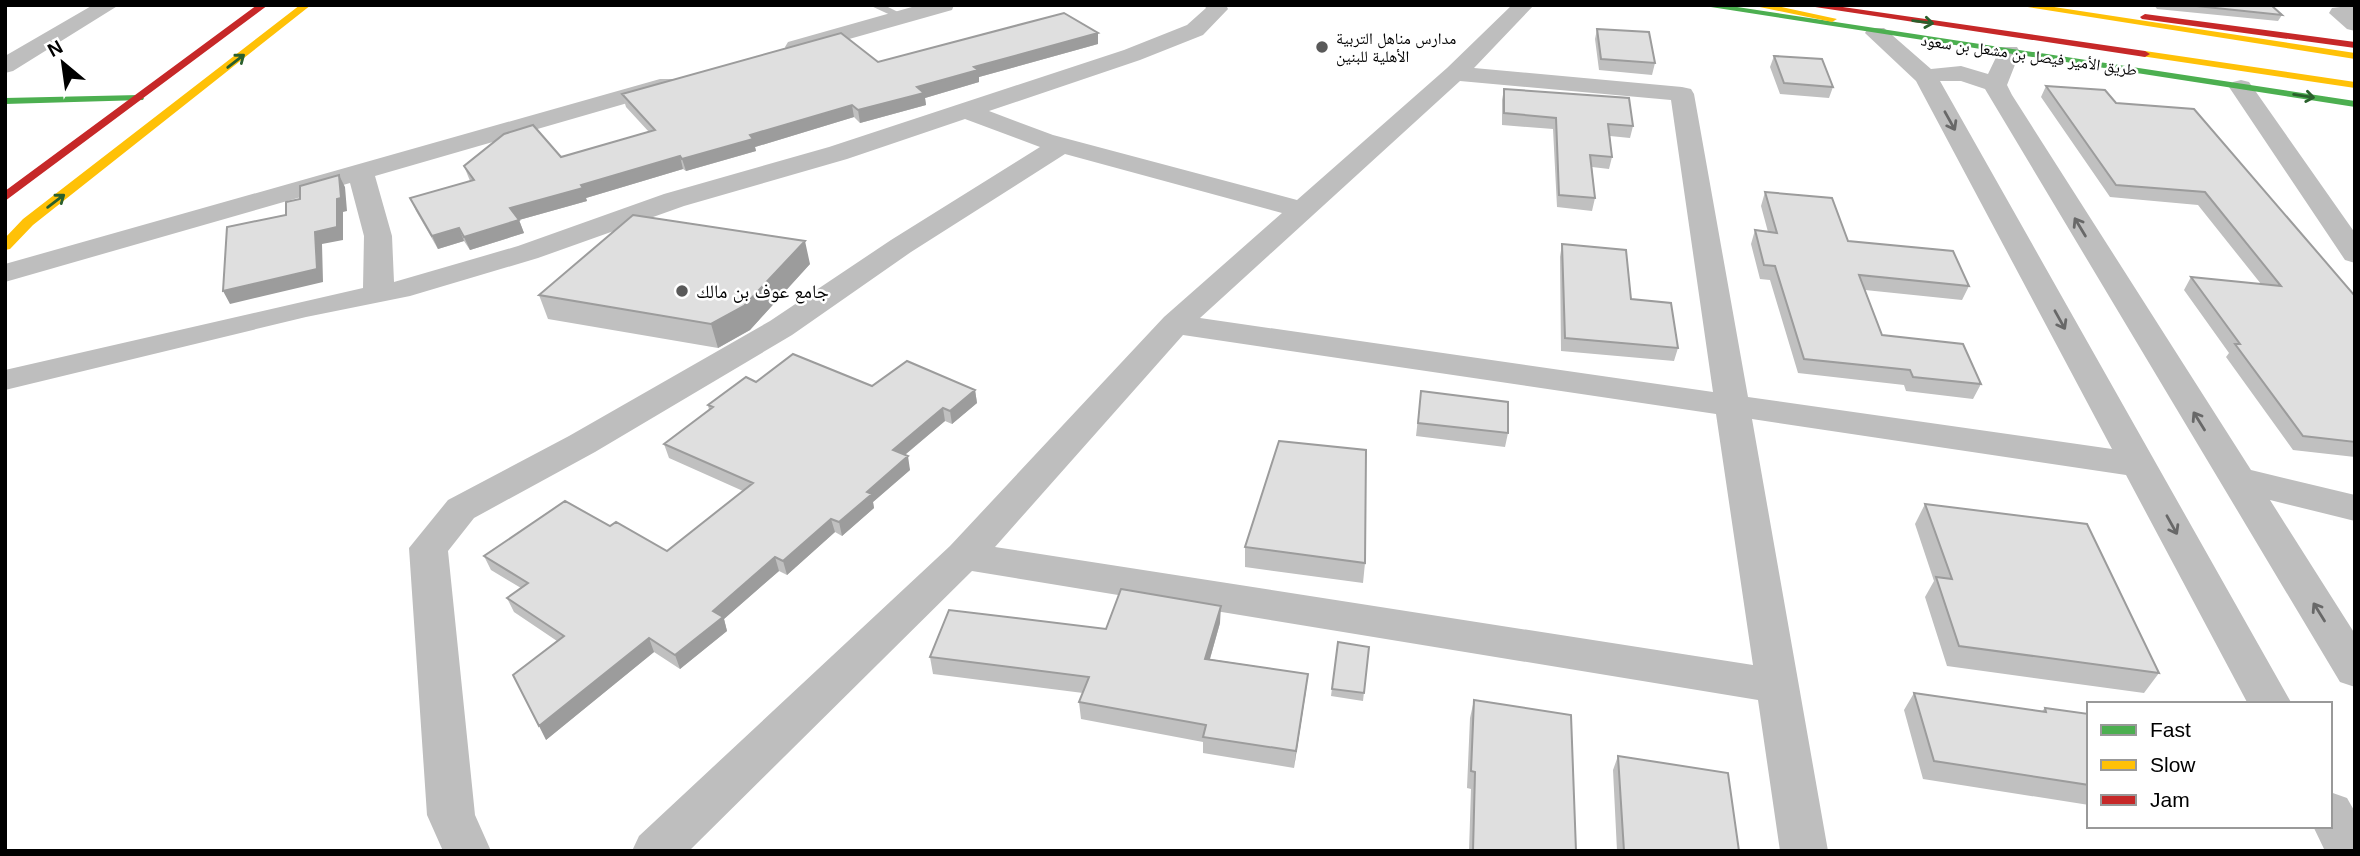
<svg xmlns="http://www.w3.org/2000/svg" width="2360" height="856" viewBox="0 0 2360 856" font-family="Arial,'Noto Naskh Arabic',sans-serif">
<style>
.lines{fill:none;stroke-linecap:round;stroke-linejoin:round}
.lane{fill:#bebebe;fill-rule:evenodd}
.street{fill:#bebebe;fill-rule:evenodd}
.fast{fill:#4caf50;fill-rule:evenodd}
.slow{fill:#ffc107;fill-rule:evenodd}
.jam{fill:#c62828;fill-rule:evenodd}
.wall{fill:#c0c0c0}
.shaded-wall{fill:#9c9c9c}
.building{fill:#dfdfdf;stroke:#9c9c9c;stroke-width:2}
.oneway{stroke:#2a602c}
.oneway2{stroke:#686868}
.poi-dot{fill:#595959;stroke:#fff;stroke-width:2.5}
.labels{text-anchor:middle;dominant-baseline:central;stroke-width:5;stroke-linejoin:round;paint-order:stroke}
.far-poi-label{font-size:16px;fill:#000;stroke:#fff;text-anchor:start}
.far-street-label{font-size:16px;fill:#000;stroke:#fff}
.poi-label{font-size:19px;fill:#000;stroke:#fff;text-anchor:start}
</style>
<rect width="100%" height="100%" fill="#fff"/>
<g class="lines">
<!-- lane -->
<path class="lane" d="M869,5H884L908,17L899,19Z"/>
<!-- street -->
<path class="street" d="M93,5H119L13,71L5,73V56Z
M919,5H954L952,10L796,54L788,52L785,47L788,42Z
M1204,5H1226L1228,9L1203,35L1140,60L989,111L1053,135L1297,200L1447,68L1512,5H1534L1474,68L1682,87L1691,89L1694,94L1748,397L2112,449L1916,81L1865,33L1868,28H1884L1931,69L1961,66L1988,74L2001,47H2017L2020,52L2007,85L2012,95L2251,470L2355,495V521L2270,500L2355,634V687L2340,682L1985,89L1961,81H1940L2292,704H2248L2126,475L1752,419L1828,851H1780L1758,700L972,571L689,851H632L639,836L950,546L1164,317L1282,213L1065,154L911,252L792,335L595,452L474,518L448,551L475,815L491,851H443L427,815L409,548L448,500L569,436L770,321L891,240L1040,147L965,119L847,159L684,206L538,258L410,296L306,317L5,390V370L363,288L364,236L350,183L5,282V264L660,79H676L680,84L676,89L375,176L392,236L394,282L518,246L664,194L829,147L1124,50L1187,25L1206,8ZM1460,81L1671,100L1713,392L1200,318ZM1183,335L1716,414L1753,665L995,547Z
M2340,7H2355V31L2347,29L2329,13L2332,8Z
M2241,80L2249,82L2355,233V263L2345,260L2229,87L2233,82Z
M2330,792L2347,798L2355,812V851H2325L2313,826H2330Z"/>
<!-- fast -->
<path class="fast" d="M1698,5H1724L2355,101V107Z
M139,95L144,98L143,100L5,104V98Z"/>
<!-- slow -->
<path class="slow" d="M300,5H311L33,225L10,249L5,250V238L23,219Z
M1750,5H1772L1837,19L1832,22Z
M2015,5H2041L2355,53V59Z
M2145,51L2355,82V88L2141,56V52Z"/>
<!-- jam -->
<path class="jam" d="M257,5H268L5,201V191Z
M1802,5H1829L2145,51L2150,54L2145,57Z
M2145,14L2355,42V48L2142,19L2140,17Z"/>
</g>
<!-- wall -->
<path class="wall" d="M2154,5H2271L2282,15L2278,21L2157,9Z
M1597,29L1655,63L1652,75L1599,70L1595,39Z
M1098,44L979,77V82L925,98L926,105L860,123L854,117L755,147L756,151L686,171L683,169L586,198L587,201L519,220L524,233L470,250L464,241L438,249L416,211L410,198L470,181L464,166L561,157L649,132L626,107L622,94L878,62Z
M1774,56L1833,87L1829,98L1780,94L1770,67Z
M2046,86L2116,103L2355,296V457L2293,450L2226,357L2229,353L2184,290L2191,277L2261,284L2198,205L2110,197L2041,97Z
M1504,89L1633,126L1630,138L1610,136L1612,157L1609,169L1592,167L1595,198L1592,211L1557,207L1553,129L1502,125V100Z
M1765,192L1848,241L1969,286L1962,300L1865,290L1882,335L1981,384L1973,399L1906,391L1904,385L1798,373L1770,280L1760,279L1751,244L1755,230L1768,232L1761,206Z
M1562,244L1631,299L1678,348L1674,361L1561,351L1560,257Z
M810,264L750,330L718,348L548,319L539,295Z
M756,382L975,390L977,403L952,424L945,421L905,455L910,470L873,502L874,508L842,536L835,532L787,575L779,571L724,619L727,631L680,669L654,652L546,740L557,641L514,612L507,598L521,588L491,570L484,556L610,526L667,551L743,491L669,458L664,444L709,410L708,405Z
M1421,391L1508,433L1505,447L1416,436Z
M1925,504L2159,673L2144,693L1947,666L1925,597L1934,581L1915,524Z
M1245,547L1365,563L1363,583L1245,567Z
M1220,623L1210,659L1308,674L1294,768L1203,753V742L1081,719L1079,702L1083,693L933,674L930,657L1106,629Z
M1338,642L1369,647L1363,701L1331,696Z
M1914,693L2042,711L2045,708L2089,714V805L1923,779L1904,710Z
M1474,700L1576,851H1469L1471,789L1467,788L1470,718Z
M1618,756L1739,851H1617L1613,770Z"/>
<!-- shaded-wall -->
<path class="shaded-wall" d="M1098,33V44L979,77V82L925,98L926,105L860,123L858,110L917,87L974,67Z
M852,105L854,117L755,147L756,151L686,171L682,159L750,135Z
M680,156L683,169L586,198L587,201L519,220L524,233L470,250L464,237L510,208L581,185Z
M339,175L345,187L347,211L343,212V240L322,244L323,282L230,304L223,291L315,232L337,199Z
M459,228L464,241L438,249L432,236Z
M805,241L810,264L750,330L718,348L711,324Z
M975,390L977,403L952,424L950,411Z
M943,408L945,421L895,463L893,450Z
M908,456L910,470L873,502L874,508L842,536L839,522L867,492Z
M831,519L835,532L787,575L783,561Z
M775,557L779,571L724,619L727,631L680,669L675,655L713,611Z
M1221,606L1220,623L1205,676V659Z
M649,638L654,652L546,740L539,726Z
M1308,674L1306,691L1294,768L1296,751Z"/>
<!-- building -->
<path class="building" d="M2187,5H2271L2282,15Z
M1064,13L1098,33L974,67L978,70L917,87L924,93L858,110L852,105L750,135L753,139L682,159L680,156L581,185L583,188L510,208L519,220L464,237L459,228L432,236L410,198L474,180L464,166L504,134L533,125L561,157L655,130L622,94L841,33L878,62Z
M1597,29L1649,32L1655,63L1601,59Z
M1774,56L1822,59L1833,87L1784,83Z
M2046,86L2105,90L2116,103L2194,109L2355,296V442L2303,436L2235,344H2240L2191,277L2281,286L2205,192L2116,185Z
M1504,89L1629,98L1633,126L1608,124L1612,157L1590,155L1595,198L1559,195L1556,118L1504,113Z
M339,175L341,198L337,199V227L315,232L317,269L223,291L227,227L286,215V202L300,199V186Z
M1765,192L1832,198L1848,241L1953,251L1969,286L1859,275L1882,335L1963,344L1981,384L1913,377L1910,370L1804,359L1775,266L1764,265L1755,230L1777,233Z
M633,215L805,241L744,306L711,324L539,295Z
M1562,244L1626,250L1631,299L1671,303L1678,348L1565,338Z
M793,354L872,386L907,361L975,390L950,411L943,408L893,450L908,456L867,492L872,494L839,522L831,519L783,561L775,557L713,611L723,617L675,655L649,638L539,726L513,675L564,636L507,598L528,583L484,556L565,501L610,526L616,522L667,551L753,483L664,444L713,407L708,405L746,377L756,382Z
M1421,391L1508,402V433L1418,423Z
M1279,441L1366,450L1365,563L1245,547Z
M1925,504L2087,524L2159,673L1959,646L1936,577L1952,579Z
M1121,589L1221,606L1205,659L1308,674L1296,751L1203,737L1206,725L1079,702L1089,677L930,657L949,610L1106,629Z
M1338,642L1369,647L1364,693L1332,689Z
M1914,693L2046,712L2045,708L2089,714V785L1934,761Z
M1474,700L1571,715L1576,851H1473L1475,772L1471,771Z
M1618,756L1728,773L1739,851H1624Z"/>
<!-- one-way arrows -->
<defs><path id="oneway-shaft" d="M-6 0H5M1.5-3L5.5 0L1.5 3" fill="none" stroke-width="1.6" stroke-linecap="round" stroke-linejoin="round" transform="scale(1.75)"/></defs>
<g class="oneway">
<use href="#oneway-shaft" transform="translate(1923 22) rotate(8)"/>
<use href="#oneway-shaft" transform="translate(236 61) rotate(-38)"/>
<use href="#oneway-shaft" transform="translate(2304 96) rotate(9)"/>
<use href="#oneway-shaft" transform="translate(56 201) rotate(-37)"/>
</g>
<g class="oneway2">
<use href="#oneway-shaft" transform="translate(1950 121) rotate(61)"/>
<use href="#oneway-shaft" transform="translate(2080 227) rotate(-121)"/>
<use href="#oneway-shaft" transform="translate(2060 320) rotate(61)"/>
<use href="#oneway-shaft" transform="translate(2199 421) rotate(-122)"/>
<use href="#oneway-shaft" transform="translate(2172 525) rotate(61)"/>
<use href="#oneway-shaft" transform="translate(2319 612) rotate(-122)"/>
</g>
<!-- markers -->
<g class="poi-dot">
<circle cx="1322" cy="47" r="7"/>
<circle cx="682" cy="291" r="7"/>
</g>
<g class="labels">
<!-- far-poi labels -->
<g class="far-poi-label">
<text x="1336" y="38">مدارس مناهل التربية<tspan x="1336" dy="18">الأهلية للبنين</tspan></text>
</g>
<!-- far-street labels -->
<g class="far-street-label">
<text transform="translate(2029 55) rotate(8)">طريق الأمير فيصل بن مشعل بن سعود</text>
</g>
<!-- poi labels -->
<g class="poi-label">
<text x="696" y="291">جامع عوف بن مالك</text>
</g>
</g>
<!-- border -->
<rect width="2360" height="856" fill="none" stroke="#000000" stroke-width="14"/>
<!-- legend -->
<rect x="2087" y="702" width="245" height="126" fill="#ffffff" stroke="#999999" stroke-width="2"/>
<rect x="2101" y="725" width="35" height="10" fill="#4caf50" stroke="#999999" stroke-width="2"/>
<text x="2150" y="737" font-size="21" fill="#000000">Fast</text>
<rect x="2101" y="760" width="35" height="10" fill="#ffc107" stroke="#999999" stroke-width="2"/>
<text x="2150" y="772" font-size="21" fill="#000000">Slow</text>
<rect x="2101" y="795" width="35" height="10" fill="#c62828" stroke="#999999" stroke-width="2"/>
<text x="2150" y="807" font-size="21" fill="#000000">Jam</text>
<!-- north arrow -->
<g transform="translate(63 63) rotate(331)" stroke="#ffffff" stroke-width="5" paint-order="stroke">
<path d="M0-5L12 26L0 18L-12 26Z" fill="#000000"/>
<text y="-10" font-size="19" font-weight="bold" text-anchor="middle" fill="#000000">N</text>
</g>
</svg>
